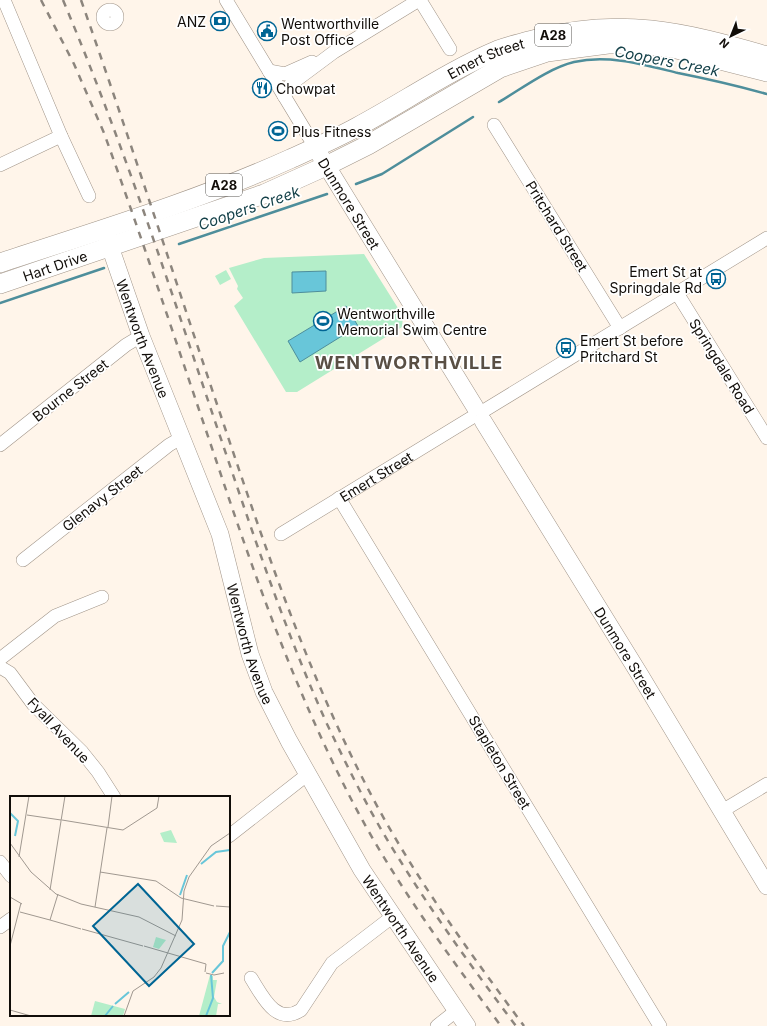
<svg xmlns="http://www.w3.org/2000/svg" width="767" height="1026" viewBox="0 0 767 1026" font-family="Inter,sans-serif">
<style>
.green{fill:#b4eec9}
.water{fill:#68c6d9;stroke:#4e8e9b}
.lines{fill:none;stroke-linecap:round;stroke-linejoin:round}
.stream{stroke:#4e8e9b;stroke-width:2.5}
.minor-casing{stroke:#a19589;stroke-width:14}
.major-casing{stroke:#a19589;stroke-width:18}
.highway-casing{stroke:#a19589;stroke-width:20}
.minor{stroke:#fff;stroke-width:13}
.major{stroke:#fff;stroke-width:17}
.highway{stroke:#fff;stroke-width:19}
.rail{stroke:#8c857d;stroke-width:2.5;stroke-dasharray:7 7;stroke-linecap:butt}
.labels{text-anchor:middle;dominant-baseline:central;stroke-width:3.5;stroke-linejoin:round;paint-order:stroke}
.shield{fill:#fff;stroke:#585653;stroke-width:1}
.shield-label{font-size:13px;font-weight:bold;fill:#110d09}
.poi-label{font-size:14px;fill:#110d09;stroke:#fff;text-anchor:start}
.street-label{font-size:14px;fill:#110d09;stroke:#fff}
.water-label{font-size:15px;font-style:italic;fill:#16424a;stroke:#fff}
.district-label{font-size:18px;font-weight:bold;letter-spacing:1px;fill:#594f44;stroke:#fff}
.inset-river{fill:none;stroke:#68c6d9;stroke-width:2}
.inset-road{fill:none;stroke:#a09890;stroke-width:1}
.view{fill:#006594;fill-opacity:0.15;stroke:#006594;stroke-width:2}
.inset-edge{fill:none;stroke:#110d09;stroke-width:2}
</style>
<rect width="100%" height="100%" fill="#fff5ea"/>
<!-- green -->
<path class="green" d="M364,254L403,316L402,327L297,392H286L234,306L243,298L237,289L238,286L229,268L264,258Z
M226,270L231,279L220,285L215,276Z"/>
<!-- water -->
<path class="water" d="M326,271V291L292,293V272Z
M346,306L358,326L300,362L288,341Z"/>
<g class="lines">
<!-- stream -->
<path class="stream" d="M499,102C521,89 549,68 574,62C609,54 645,65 678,73C708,79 738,86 767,94
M356,184L382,174L473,117
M179,244L327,194
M0,303L104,268"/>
<!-- minor casing -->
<g class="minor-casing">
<g id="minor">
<path d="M4,0L61,136L89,196"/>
<path d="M226,0L315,147"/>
<path d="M420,0L450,49"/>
<circle cx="110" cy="17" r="7"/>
<path d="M269,71L285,74L312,62"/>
<path d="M284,96L291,84L334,52L419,0"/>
<path d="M494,125L620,328"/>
<path d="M0,165L61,136"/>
<path d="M677,293L767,438"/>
<path d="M485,410L767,238"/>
<path d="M0,445L126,345L141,336"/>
<path d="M339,498L660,1026"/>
<path id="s1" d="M281,534L471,418"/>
<path d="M23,560L169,445L181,438"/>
<path d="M0,659L55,616L102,597"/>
<path d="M0,667L10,673L33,704L82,752L98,772L114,797"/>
<path d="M722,811L767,784"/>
<path d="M229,836L308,774"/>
<path d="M0,862L11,876"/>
<path d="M0,927L11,919"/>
<path d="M251,978C263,997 276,1026 301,1010L332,963L392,917"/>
<path d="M437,1026L456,1011"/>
</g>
</g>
<!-- major casing -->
<g class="major-casing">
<g id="major">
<path id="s2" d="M315,147L475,407"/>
<path id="s3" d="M106,235L141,336L220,534L250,654L264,692L289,741L362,870L467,1026"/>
<path id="s4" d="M483,421L640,675L767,886"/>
</g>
</g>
<!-- highway casing -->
<g class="highway-casing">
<g id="highway">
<path id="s5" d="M0,263C97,231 197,201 290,159C312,149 335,139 357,127C404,102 448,71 498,50C509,46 521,43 533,40C619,16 684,32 767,56"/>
<path id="s6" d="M0,284L264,194L326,166L368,145L500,68L547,52L608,44H642L673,48L767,72"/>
</g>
</g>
<!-- minor -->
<use href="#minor" class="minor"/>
<!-- major -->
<use href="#major" class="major"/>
<!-- highway -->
<use href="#highway" class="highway"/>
<!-- rail -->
<path class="rail" d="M41,0L74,64L104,133C143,241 179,351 216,460C254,574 294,688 349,795C391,877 446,952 501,1026
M63,0C124,145 172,294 222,442C254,537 286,633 327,724C348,768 370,813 396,854C433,914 474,970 516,1026
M81,0C131,142 177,286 225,428C266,550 307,671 366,785C410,871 467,949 524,1026"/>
</g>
<!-- icons -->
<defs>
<g id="bank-ring" transform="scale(1)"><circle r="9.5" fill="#fff" stroke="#006594" stroke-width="1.5"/><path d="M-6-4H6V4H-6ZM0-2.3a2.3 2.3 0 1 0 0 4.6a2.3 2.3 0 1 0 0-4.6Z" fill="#006594"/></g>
<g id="civic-ring" transform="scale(1)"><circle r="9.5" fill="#fff" stroke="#006594" stroke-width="1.5"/><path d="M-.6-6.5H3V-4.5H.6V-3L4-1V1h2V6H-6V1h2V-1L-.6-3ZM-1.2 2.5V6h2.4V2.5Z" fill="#006594"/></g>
<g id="restaurant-ring" transform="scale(1)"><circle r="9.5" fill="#fff" stroke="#006594" stroke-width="1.5"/><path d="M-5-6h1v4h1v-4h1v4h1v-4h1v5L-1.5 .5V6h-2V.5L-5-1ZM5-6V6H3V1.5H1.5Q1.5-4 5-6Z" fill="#006594"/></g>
<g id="stadium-ring" transform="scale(1)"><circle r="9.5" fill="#fff" stroke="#006594" stroke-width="1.5"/><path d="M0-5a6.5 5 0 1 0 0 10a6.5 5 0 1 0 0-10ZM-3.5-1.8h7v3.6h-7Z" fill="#006594"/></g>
<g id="bus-ring" transform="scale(1)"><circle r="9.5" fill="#fff" stroke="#006594" stroke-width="1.5"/><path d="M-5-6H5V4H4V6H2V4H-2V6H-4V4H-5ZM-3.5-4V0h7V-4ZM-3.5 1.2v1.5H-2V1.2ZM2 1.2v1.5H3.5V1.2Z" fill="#006594"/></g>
</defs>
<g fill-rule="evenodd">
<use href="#bank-ring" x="220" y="21"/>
<use href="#civic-ring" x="267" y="31"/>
<use href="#restaurant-ring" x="262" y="88"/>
<use href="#stadium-ring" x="278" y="131"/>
<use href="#bus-ring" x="716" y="279"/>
<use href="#stadium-ring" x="323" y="321"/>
<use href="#bus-ring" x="566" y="348"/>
</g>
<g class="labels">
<!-- shield labels -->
<g class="shield">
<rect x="535" y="24" width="36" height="22" rx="3"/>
<rect x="206" y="174" width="36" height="22" rx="3"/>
</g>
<g class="shield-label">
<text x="553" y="35">A28</text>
<text x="224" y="185">A28</text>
</g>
<!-- poi labels -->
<g class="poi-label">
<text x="206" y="21" text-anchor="end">ANZ</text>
<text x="281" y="23">Wentworthville<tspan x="281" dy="16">Post Office</tspan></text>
<text x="276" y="88">Chowpat</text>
<text x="292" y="131">Plus Fitness</text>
<text x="702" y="271" text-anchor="end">Emert St at<tspan x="702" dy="16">Springdale Rd</tspan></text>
<text x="337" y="313">Wentworthville<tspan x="337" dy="16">Memorial Swim Centre</tspan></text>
<text x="580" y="340">Emert St before<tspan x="580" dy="16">Pritchard St</tspan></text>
</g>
<!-- street labels -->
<g class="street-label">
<text stroke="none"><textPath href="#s5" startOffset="529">Emert Street</textPath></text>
<text stroke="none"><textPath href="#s2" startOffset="66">Dunmore Street</textPath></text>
<text transform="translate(557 226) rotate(58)">Pritchard Street</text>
<text stroke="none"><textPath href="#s6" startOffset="58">Hart Drive</textPath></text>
<text stroke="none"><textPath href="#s3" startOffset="110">Wentworth Avenue</textPath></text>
<text transform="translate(722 366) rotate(58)">Springdale Road</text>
<text transform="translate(70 390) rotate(-38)">Bourne Street</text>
<text stroke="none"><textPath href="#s1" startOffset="111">Emert Street</textPath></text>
<text transform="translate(102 498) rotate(-38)">Glenavy Street</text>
<text stroke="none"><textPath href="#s3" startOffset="434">Wentworth Avenue</textPath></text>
<text stroke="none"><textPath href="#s4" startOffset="272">Dunmore Street</textPath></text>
<text transform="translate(59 730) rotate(47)">Fyall Avenue</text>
<text transform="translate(500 762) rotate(59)">Stapleton Street</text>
<text stroke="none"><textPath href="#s3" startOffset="758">Wentworth Avenue</textPath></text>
</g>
<!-- water labels -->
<g class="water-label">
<text transform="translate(667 61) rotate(11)">Coopers Creek</text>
<text transform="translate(249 208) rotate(-19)">Coopers Creek</text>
</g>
<!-- district labels -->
<g class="district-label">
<text x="409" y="362">WENTWORTHVILLE</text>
</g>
</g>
<!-- overview -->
<g transform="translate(10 796)">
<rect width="220" height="220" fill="#fff5ea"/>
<path d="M161,34L167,47L154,46L150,37ZM146,141L156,144L149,153L143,151ZM200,179L203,180V184H207L204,201L207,206L212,208H208L206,220H189ZM85,205L115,213L113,220H81Z" fill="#b4eec9"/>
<path class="inset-river" d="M0,17L8,25L5,40M191,68L206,56L220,54M170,99L177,79M202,177L213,165V150L220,136M105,208L119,196M95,220L103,210M196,220L203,202L201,179"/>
<path class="inset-road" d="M17,19L51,24M52,24L113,34L147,12L149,0M98,31L102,0M0,47L21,76L46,98L71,108L129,121L166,140M9,61L19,0M90,76L146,85L171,102L204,110M40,94L55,0M48,98L40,124L71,133M0,101L12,108M206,110L220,111M85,111L97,32M10,116L40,124M72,133L133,150M0,150L11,107M134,150L158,157M158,157L196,168L195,176M196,177L204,179L214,177M0,214L21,220M114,220L123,195L144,181L151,172L172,124L174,95L179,81L201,50L220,37"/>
<path class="view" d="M128,88L184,148L139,190L83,130Z"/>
<rect width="220" height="220" class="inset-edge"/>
</g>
<!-- north arrow -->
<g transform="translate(731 36) rotate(223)" stroke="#ffffff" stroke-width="3" paint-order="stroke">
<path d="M0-3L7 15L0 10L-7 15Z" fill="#110d09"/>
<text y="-6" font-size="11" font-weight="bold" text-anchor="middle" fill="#110d09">N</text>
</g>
</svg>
